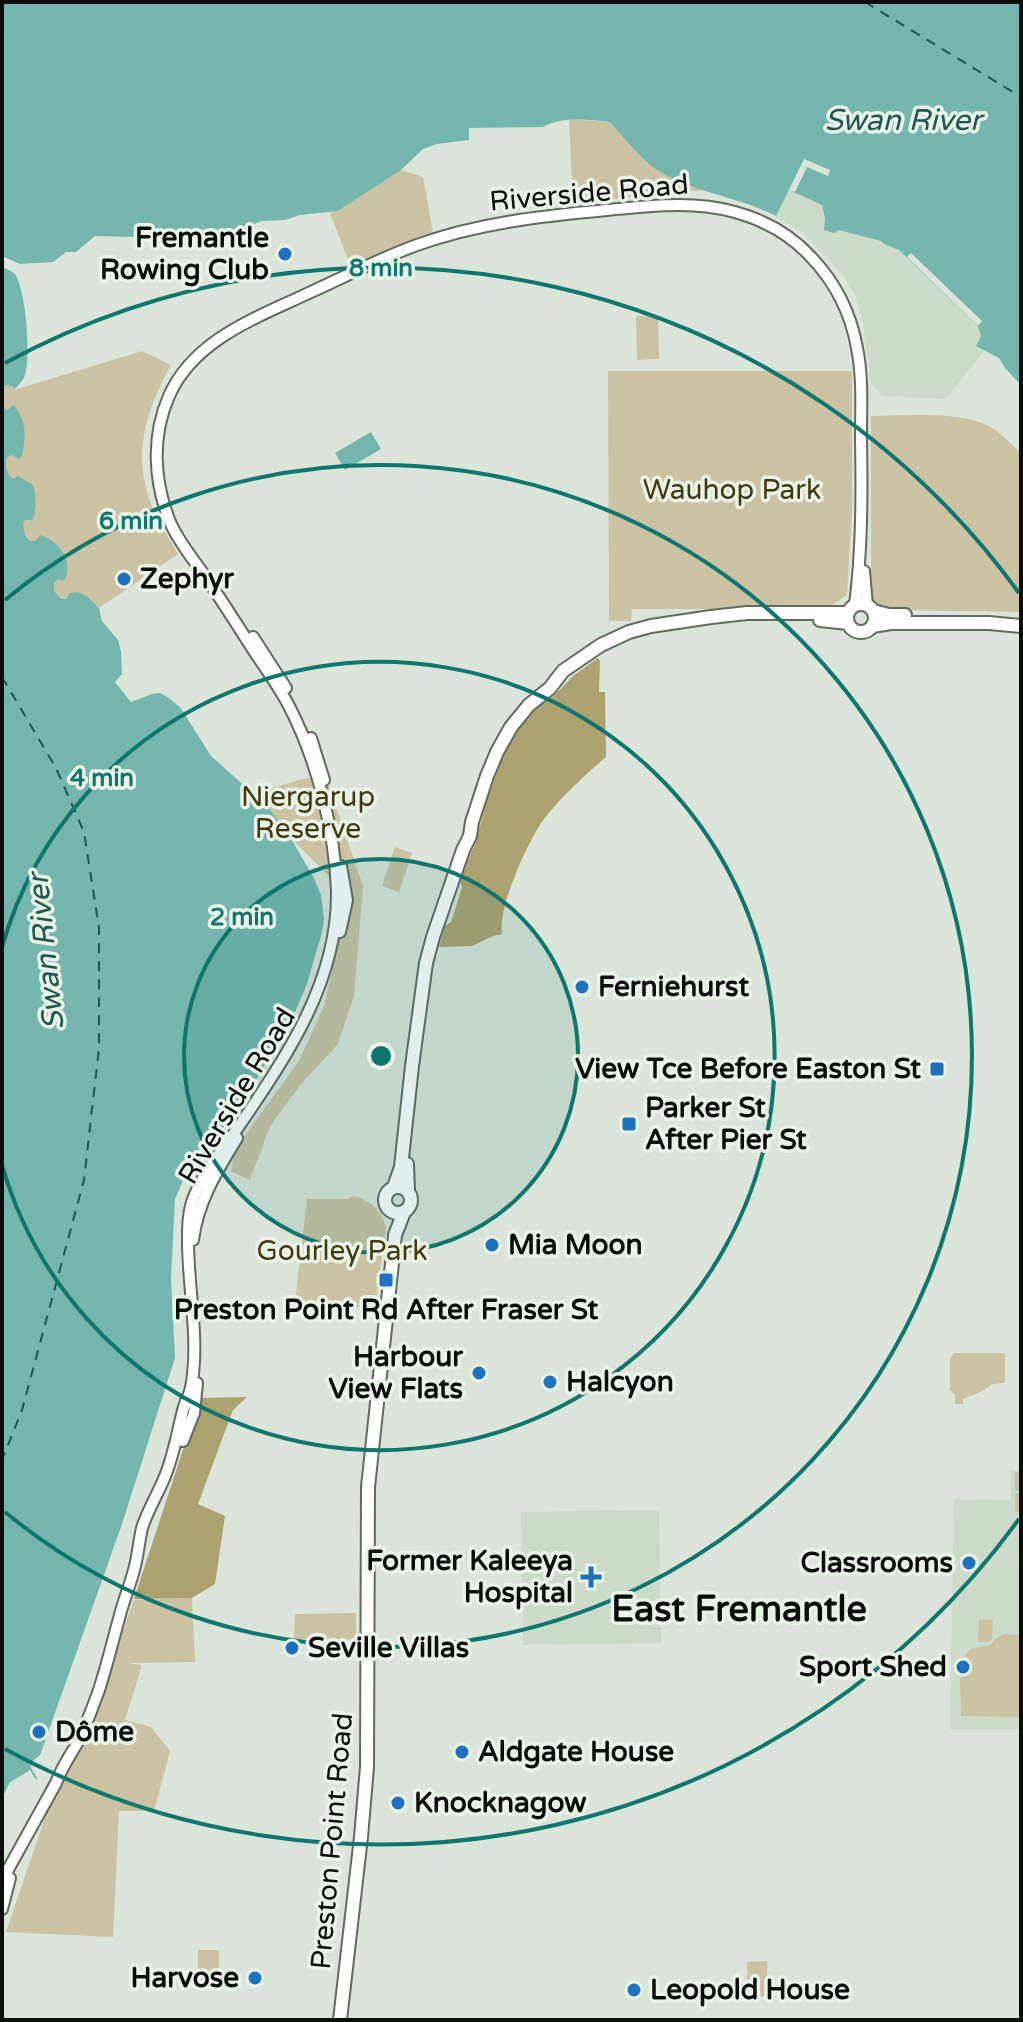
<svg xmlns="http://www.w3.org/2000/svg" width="1023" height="2022" viewBox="0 0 1023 2022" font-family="'Varela Round',sans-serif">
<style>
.built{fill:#ccdbc9}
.green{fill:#cac2a3}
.forest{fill:#ada16f}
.water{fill:#74b6ad}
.pier{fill:#dbe4d9}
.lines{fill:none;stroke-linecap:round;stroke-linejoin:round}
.stream{stroke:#74b6ad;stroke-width:2}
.ferry{stroke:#1f5751;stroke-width:2;stroke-dasharray:10 8;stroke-linecap:butt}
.minor-casing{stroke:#626a60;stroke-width:14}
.major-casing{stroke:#626a60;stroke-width:16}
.minor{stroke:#fff;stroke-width:10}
.major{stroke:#fff;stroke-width:12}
.ring{fill:none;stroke:#0f766e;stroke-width:4}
.poi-dot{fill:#1d71bf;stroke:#e8f2e6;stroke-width:3}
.labels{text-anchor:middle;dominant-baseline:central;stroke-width:7;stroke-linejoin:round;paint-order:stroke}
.street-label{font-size:28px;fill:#0a0d09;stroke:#e8f2e6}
.poi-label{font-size:28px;font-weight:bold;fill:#0a0d09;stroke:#e8f2e6;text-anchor:start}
.park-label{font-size:28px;fill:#41380e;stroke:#e8f2e6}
.water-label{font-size:30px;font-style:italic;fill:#1f5751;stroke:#e8f2e6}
.district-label{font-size:36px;font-weight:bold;fill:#0a0d09;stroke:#e8f2e6}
.centre{fill:#0f766e;stroke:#e8f2e6;stroke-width:4}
.ring-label{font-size:24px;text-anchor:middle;font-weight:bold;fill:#0f766e;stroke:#e8f2e6;stroke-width:7;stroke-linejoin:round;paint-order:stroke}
</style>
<rect width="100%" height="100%" fill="#dbe4d9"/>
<!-- built -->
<path class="built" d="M804,159L822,205L825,218L839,230L882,241L884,244L899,250L982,321L981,336L976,346L984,351L946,399L882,396L871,384L863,324L855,295L842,274L803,233L776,217Z
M1011,1470H1021V1729H950L954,1499L1010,1500Z
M659,1510L661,1643L523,1645L521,1512Z"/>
<!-- green -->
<path class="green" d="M569,119L610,122L656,169L685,184L703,190L573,203Z
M401,170L423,177L433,233L350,265L330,213L338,211Z
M658,315L659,359L637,360L636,316Z
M142,351L171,365C147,408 133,450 149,498C155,517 168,536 178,554L99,608L88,597C73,599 65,603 54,591V583L59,579L36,541H30L25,535L22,525L25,520L13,480L7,473L5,464L7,457L12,455L7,410L2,406V389L6,385L12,386L14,390Z
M608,371H852V510L847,595L832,605L740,609H632L631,621H609Z
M871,416C904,416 963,410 992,428C1002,434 1012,445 1021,453V612L903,610L885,608L874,603L871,590Z
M326,777L363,886L354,996L338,1044L302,1083L270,1126L250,1180L231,1171L235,1149L299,1061L324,1006L344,915L335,882L290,837L269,808L253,794L302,779Z
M395,847L412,853L399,892L382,886Z
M353,1196C371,1201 380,1208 386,1227L375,1307L294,1309L307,1199H349Z
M954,1353H1005V1383L992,1384L983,1391L963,1399V1404H955V1395L950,1390V1358Z
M1015,1472H1021V1512H1015V1493H1018L1019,1491L1015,1490Z
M192,1598L195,1662L129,1663L142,1665L125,1720L151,1727L170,1751L154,1811H119L113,1937L6,1932L49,1806L95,1711L134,1600Z
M356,1613V1640L294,1639L295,1614Z
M979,1619L993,1620L992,1639L989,1642H978Z
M1004,1634L1021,1635V1717L961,1716L960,1678L969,1672V1659L965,1656L970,1649L991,1645L995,1639Z
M198,1950H219V1988H200L198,1985Z
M767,1961L768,1996L748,1997L747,1962Z"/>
<!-- forest -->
<path class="forest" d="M598,658L600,661L599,692H605L606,757C584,776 562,796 544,819C529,839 503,898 502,922C501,926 502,930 502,934L493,936L472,946L439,947L445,926L451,922L462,887L460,882L466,863L475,845L488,796L507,747L522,725L537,708L555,695L573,676Z
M247,1397L233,1410L198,1504L225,1516L215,1584L192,1598L134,1599L200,1398Z"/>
<!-- water -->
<path class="water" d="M2,2H1021V383H1019L1005,368L999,358L976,346L981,336L978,326L899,250L884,244L881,241L839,230L834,233L824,230L825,218L822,205L789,190L776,216C739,197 695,193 659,171C643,162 623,136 610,122C586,120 564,116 543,127L469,128V140L437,144L423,149L401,170L338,211L300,215L285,220L261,221L240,231L228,232L208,230L194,240H169L154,233L138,237L95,236L76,252H66L53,262L20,264L2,256Z
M2,267C3,267 13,272 14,273C26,286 31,358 25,375C23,381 18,385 14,390L12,386L6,385L2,389Z
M14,405C27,423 26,435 22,456L18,459L12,455L7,457C5,467 6,472 13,479L18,476L33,485C37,499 36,507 33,520H25L23,525L25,535L30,541H36L40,535C60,541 74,562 64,581L59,579L54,583V591L61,598L67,599L69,593L78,592L88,597L99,608L102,621L118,640L121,652L122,674L115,682L131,702L152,694L160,693L166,696L180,707L211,756L269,808L290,837L314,878L321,895L324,919L322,932L307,984L290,1024L224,1132L185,1176L175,1199L171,1279L175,1358L121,1527L40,1755L33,1761L29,1771L10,1782L2,1798V406L7,410Z
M371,432L381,449L345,470L335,453Z"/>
<!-- pier -->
<path class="pier" d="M804,159L830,170L828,176L807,167L795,192L789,190Z
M911,253L982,321L978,326L907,257Z"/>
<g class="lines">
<!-- stream -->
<path class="stream" d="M30,1768L36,1778"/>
<!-- ferry -->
<path class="ferry" d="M865,2L1021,97
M2,677L56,768L84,832L99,928V1048L84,1180L22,1410L2,1460"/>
<!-- minor casing -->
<g class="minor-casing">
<path id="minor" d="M864,571L867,606
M253,637L286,688
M311,738L324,780
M340,932L347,900L341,866
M193,1240C198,1201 217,1171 237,1138
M183,1441L194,1413L197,1383
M2,1884L5,1875L56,1783C62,1766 72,1753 80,1738C87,1723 93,1706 99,1690C107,1665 113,1640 120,1615C124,1599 131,1583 135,1566C138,1554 139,1541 142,1528C147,1512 156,1497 163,1481C174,1457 177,1432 184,1407C189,1391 189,1399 192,1382C199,1335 188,1288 188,1241C188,1227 188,1215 192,1202C202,1173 222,1151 239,1126C287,1056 338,981 337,892C335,831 317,760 289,706C279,687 266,669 254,651C238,626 222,601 205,576C193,559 178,541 170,522C154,482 151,437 169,396C194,339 258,317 311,292C346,276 381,258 417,245C478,223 542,216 607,210C649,206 693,200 735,212C764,220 791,235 811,257C835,282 851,314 857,348C863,377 861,408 861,438C862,494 862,550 855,605
M2,1909L10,1878"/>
</g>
<!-- major casing -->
<g class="major-casing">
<path id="major" d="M847 618a14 14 0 1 1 28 0a14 14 0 1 1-28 0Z
M873,611L889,615H905
M820,620L848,623
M872,626L891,623H989L1021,626
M407,1164L408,1191
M385 1200a13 13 0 1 1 26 0a13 13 0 1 1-26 0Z
M394,1187L401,1167L412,1066L426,963L433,937L463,850L470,836L472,822L487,776L497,752L511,727L529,705L550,688L563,671L601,645L629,632L651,626L711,617L747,613H848
M340,2020L361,1837L367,1767L368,1487L395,1235L404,1212"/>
</g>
<!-- minor -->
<use href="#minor" class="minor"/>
<!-- major -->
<use href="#major" class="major"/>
</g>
<!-- distance rings -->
<circle cx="381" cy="1056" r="197" fill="#0f766e" fill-opacity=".12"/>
<g class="ring">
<circle cx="381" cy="1056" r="197"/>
<path d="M2 947A394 394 0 1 1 2 1165"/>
<path d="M5 600A591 591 0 1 1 5 1512"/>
<path d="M1019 1519A788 788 0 0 1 5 1749M5 363A788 788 0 0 1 1019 593"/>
</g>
<!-- markers -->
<g class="poi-dot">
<circle cx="285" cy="254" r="8"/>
<circle cx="124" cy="579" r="8"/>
<circle cx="582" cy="987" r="8"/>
<rect x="929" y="1061" width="16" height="16" rx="4"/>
<rect x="621" y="1116" width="16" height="16" rx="4"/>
<circle cx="492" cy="1245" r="8"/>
<rect x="378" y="1272" width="16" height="16" rx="4"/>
<circle cx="479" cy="1373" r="8"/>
<circle cx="550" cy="1382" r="8"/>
<circle cx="969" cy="1563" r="8"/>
<path d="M587 1565h8v8h8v8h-8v8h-8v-8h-8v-8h8z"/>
<circle cx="292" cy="1648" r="8"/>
<circle cx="963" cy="1667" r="8"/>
<circle cx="39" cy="1732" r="8"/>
<circle cx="462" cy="1752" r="8"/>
<circle cx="398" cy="1803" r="8"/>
<circle cx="255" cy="1978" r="8"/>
<circle cx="634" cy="1990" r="8"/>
</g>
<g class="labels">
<!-- street labels -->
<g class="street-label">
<text transform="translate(589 193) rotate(-5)">Riverside Road</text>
<text transform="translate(237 1096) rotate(-59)">Riverside Road</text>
<text transform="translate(332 1841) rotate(-85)">Preston Point Road</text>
</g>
<!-- poi labels -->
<g class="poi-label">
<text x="269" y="238" text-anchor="end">Fremantle<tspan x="269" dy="32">Rowing Club</tspan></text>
<text x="140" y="579">Zephyr</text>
<text x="598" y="987">Ferniehurst</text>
<text x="921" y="1069" text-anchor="end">View Tce Before Easton St</text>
<text x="645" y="1108">Parker St<tspan x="645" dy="32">After Pier St</tspan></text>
<text x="508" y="1245">Mia Moon</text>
<text x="386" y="1310" text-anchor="middle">Preston Point Rd After Fraser St</text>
<text x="463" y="1357" text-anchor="end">Harbour<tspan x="463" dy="32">View Flats</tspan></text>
<text x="566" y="1382">Halcyon</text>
<text x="573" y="1561" text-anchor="end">Former Kaleeya<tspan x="573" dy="32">Hospital</tspan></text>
<text x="953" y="1563" text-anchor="end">Classrooms</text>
<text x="308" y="1648">Seville Villas</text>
<text x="947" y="1667" text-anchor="end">Sport Shed</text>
<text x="55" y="1732">Dôme</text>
<text x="478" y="1752">Aldgate House</text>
<text x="414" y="1803">Knocknagow</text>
<text x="239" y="1978" text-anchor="end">Harvose</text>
<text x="650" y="1990">Leopold House</text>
</g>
<!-- park labels -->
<g class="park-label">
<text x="732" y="490">Wauhop Park</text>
<text x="308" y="797">Niergarup<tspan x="308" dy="32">Reserve</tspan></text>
<text x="342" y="1251">Gourley Park</text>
</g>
<!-- water labels -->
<g class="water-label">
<text x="903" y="120">Swan River</text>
<text transform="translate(46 952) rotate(-96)">Swan River</text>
</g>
<!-- district labels -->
<g class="district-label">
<text x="739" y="1609">East Fremantle</text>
</g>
</g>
<circle cx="381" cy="1056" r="12" class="centre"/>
<g class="ring-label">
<text x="381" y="276">8 min</text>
<text x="131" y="529">6 min</text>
<text x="102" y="786">4 min</text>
<text x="242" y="925">2 min</text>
</g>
<!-- border -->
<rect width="1023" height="2022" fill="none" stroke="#0a0d09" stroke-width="8"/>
</svg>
